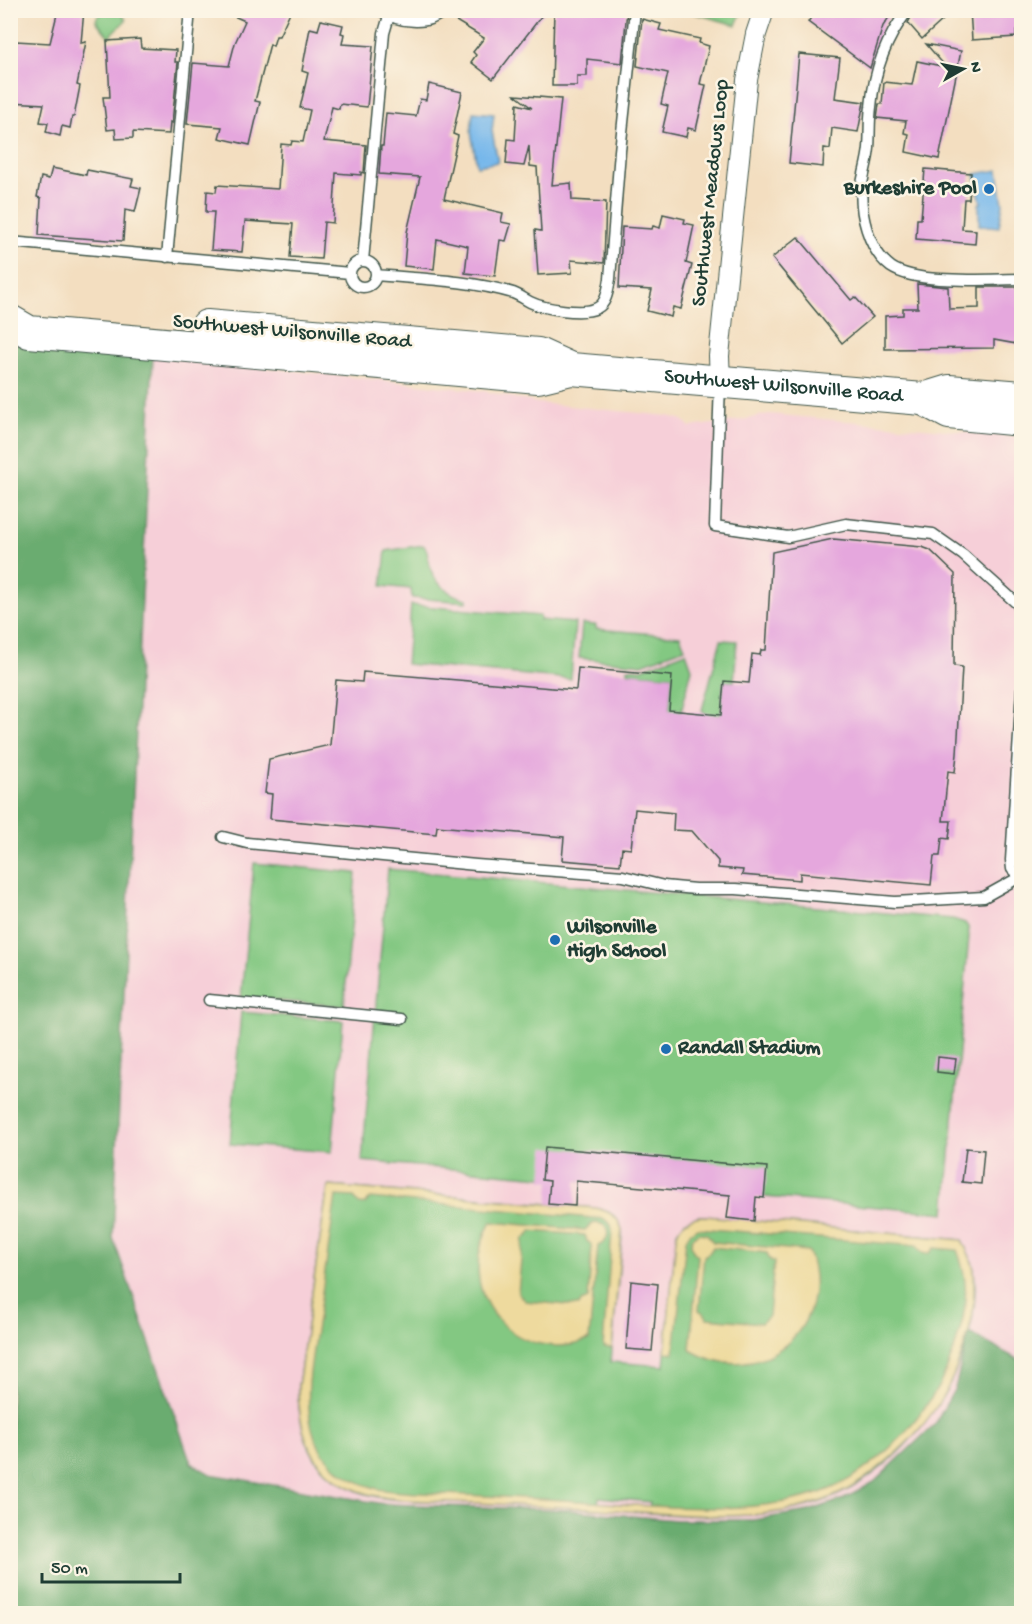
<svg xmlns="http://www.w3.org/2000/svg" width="1032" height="1624" viewBox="0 0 1032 1624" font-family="'Gochi Hand',sans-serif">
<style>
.built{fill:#f6cfd8}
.green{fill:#83c882;stroke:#51825b;stroke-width:1.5}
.forest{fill:#6aac70;stroke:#447452;stroke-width:1.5}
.sand{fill:#eeda9e;stroke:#868c69;stroke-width:1.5;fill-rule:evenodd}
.water{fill:#76b7eb;stroke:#4a7a90;stroke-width:1.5}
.building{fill:#e5a7dd}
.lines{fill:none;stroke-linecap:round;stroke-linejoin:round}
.service-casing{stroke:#3f5549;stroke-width:13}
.minor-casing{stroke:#3f5549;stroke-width:22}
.primary-casing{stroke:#3f5549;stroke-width:34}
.service{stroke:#fff;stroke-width:10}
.minor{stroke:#fff;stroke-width:20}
.primary{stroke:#fff;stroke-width:32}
.poi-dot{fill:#1f6fb2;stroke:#fcf5e5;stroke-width:2}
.labels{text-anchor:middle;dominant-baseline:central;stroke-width:5;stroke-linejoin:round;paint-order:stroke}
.poi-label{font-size:21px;font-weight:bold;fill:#1f3d34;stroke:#fcf5e5;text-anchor:start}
.street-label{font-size:21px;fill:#1f3d34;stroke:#fcf5e5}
</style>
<rect width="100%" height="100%" fill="#fcf5e5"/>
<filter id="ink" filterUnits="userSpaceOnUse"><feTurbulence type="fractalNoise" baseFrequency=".0167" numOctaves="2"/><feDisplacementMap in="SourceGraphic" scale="12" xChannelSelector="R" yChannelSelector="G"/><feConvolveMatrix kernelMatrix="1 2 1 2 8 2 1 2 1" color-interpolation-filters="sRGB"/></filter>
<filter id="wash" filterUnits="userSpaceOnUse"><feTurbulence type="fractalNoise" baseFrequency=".008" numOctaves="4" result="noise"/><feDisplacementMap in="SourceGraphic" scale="24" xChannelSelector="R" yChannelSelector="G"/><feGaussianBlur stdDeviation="1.35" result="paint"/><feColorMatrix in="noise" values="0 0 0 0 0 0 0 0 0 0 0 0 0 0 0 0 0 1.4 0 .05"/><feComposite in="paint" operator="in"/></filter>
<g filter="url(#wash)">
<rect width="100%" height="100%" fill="#f3dec0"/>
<!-- built -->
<path class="built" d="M153,356L484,391L538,403L669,416L683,420L690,427L742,420L769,414L1021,437V1361L969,1334L955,1388L935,1424L874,1482L844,1499L809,1511L753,1520H676L567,1510L384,1504L210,1474L191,1463L113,1238Z"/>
<!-- green -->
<path class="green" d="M105,11H120L126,20L109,37L96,21L97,17Z
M686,11H742L736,25Z
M423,545C429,550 427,556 429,564C433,582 448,595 467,599V602L412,598L411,589L382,586L386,551Z
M411,605L540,616V620L575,623L571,679L406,664Z
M582,624L596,625V629L680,636L685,648L642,664L579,658Z
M721,640L737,641L734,682L724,681L720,731L705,730L706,714L702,710Z
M686,652L692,669L680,716L669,715L672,676L628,672V668L642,669Z
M254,863L356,873L344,1006L241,998Z
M388,869L953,919L965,923L968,927L969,936L945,1213L362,1161Z
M241,1012L343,1021L332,1152L230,1144Z
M328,1186L575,1206C597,1208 620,1208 622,1235L611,1362L664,1366L677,1232L686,1221L699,1216L962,1240C966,1250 973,1260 974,1270C985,1367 901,1482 808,1506C757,1519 701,1517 649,1513L650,1502L599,1497L597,1509C549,1506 500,1504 451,1502C422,1501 388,1502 360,1492C346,1486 328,1477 319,1464C302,1441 298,1413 298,1386Z"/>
<!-- forest -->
<path class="forest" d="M15,344L153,356L113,1238L191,1463L210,1474L384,1504L567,1510L676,1520H753L809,1511L844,1499L874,1482L935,1424L955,1388L969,1333L1021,1361L1022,1613L11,1614L10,358Z"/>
<!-- sand -->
<path class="sand" d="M328,1186L596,1208C608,1211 619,1216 622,1230L612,1348L603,1347L612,1231L611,1225L604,1219L370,1198L365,1204C359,1206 356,1202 354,1197L336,1196C330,1235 325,1274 319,1313C308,1385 286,1462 378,1489C400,1493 424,1493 446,1494C485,1496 525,1498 564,1500C642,1505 757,1520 830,1489C858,1477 885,1455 905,1432C922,1412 938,1392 947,1368C963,1327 974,1292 957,1250L934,1248C928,1257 921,1255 917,1246L697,1228L690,1233L686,1240L674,1353L665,1352L676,1238C679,1223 690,1216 706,1216L962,1240C966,1249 971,1257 973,1266C975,1272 974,1279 974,1285C975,1320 967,1341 954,1374C942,1404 921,1430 897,1452C879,1468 863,1482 841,1493C772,1528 673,1514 598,1509C575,1507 552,1507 529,1506C502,1504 476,1503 450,1502C412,1500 370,1502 337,1480C306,1459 298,1421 298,1386Z
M491,1222L585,1230C591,1223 598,1220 606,1227C610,1235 606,1243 598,1246L589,1340C513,1368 450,1291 491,1222ZM531,1231L585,1235L587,1241L592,1245L588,1299L581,1302L579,1306L525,1301L518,1293L523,1239L529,1235Z
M699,1233L707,1234L713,1242L808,1251C837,1327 760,1391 690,1350L698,1256C689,1249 688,1238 699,1233ZM713,1247L767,1253L769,1259L774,1262L769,1316L761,1323L707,1318L705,1314L699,1310L704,1256L710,1252Z"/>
<!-- water -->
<path class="water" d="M473,112L494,114L492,131L498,162L477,166L471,132Z
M998,170L1003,204L999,227L979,225V204L981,203L975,174Z"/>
<g id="blocks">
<!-- building -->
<path class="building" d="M58,10H84L81,43L86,42L77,85L80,86L74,117H72L70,128L62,126L60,136L46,132L48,123L40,122L44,104L11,102L16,41L50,43Z
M220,10H291L279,36H276L273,46L270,44L255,101L260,102L250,145L219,138L222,127L187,124L193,63L229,66L235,43L245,21Z
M462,10H546L493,79L471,62L476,55L473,52L484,38L456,21Z
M554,10H627L622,63L587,59V76H577V86H552Z
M816,10H894L883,26L870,68L808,22Z
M915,10H954L922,39L908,23Z
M970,10H1022V30H1016V37L972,40Z
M642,19L661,24L659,30L700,39L699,43L709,46L700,84L706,85L696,130L688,128L686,137L662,132L668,106L661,104L668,73L637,66Z
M321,20L343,25L341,33L344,34L342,44L373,46L367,107L340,104L339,109L332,107L324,141L366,145L364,173L361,172V175L336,173L333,223L324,222L321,259L290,257L293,224L245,221L242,252L211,250L214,212H206L207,191L216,192L217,185L278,189L281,144L291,145L292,141L303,142L310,110L300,108L308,73L302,71L310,28L318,30Z
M140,39L141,48L176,50L175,62H178L172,123L170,122L169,134L133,132V138L116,139L115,129L107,130L103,97H110L107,41Z
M926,44L961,51L939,159L906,152L909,134L904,133L906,121L877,118L879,104H882L884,82L912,85L917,61L946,67Z
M799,54L840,58L835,98L864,102L858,132L832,128L830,149L824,148L823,167L789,163Z
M429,84L462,92L453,134L458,136L444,199L503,213L501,222L511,224L506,241L500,240L495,276L465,273L468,246L437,239L434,269L404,266L407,232L420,177L379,174L381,146H383L386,113L416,116L420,99L426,100Z
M515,95L561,99L552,185L571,183L572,200L606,202L604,263L571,260L572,273L538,275L535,230L541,231L537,167L530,166L529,146L524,166L506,164L508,139L515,140L517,104L532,108Z
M52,168L86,175L87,170L133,179L131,186L141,188L135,212L125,210L123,241L39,235L41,198L37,197L41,177L49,179Z
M925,169L971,173L969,199H964L962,229L976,230L975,244L916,239L917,219H921Z
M663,214L685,219L684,223L694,225L686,263L692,265L681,309L673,307L671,317L647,311L652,290L619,288L622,227L652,229L653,226L660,228Z
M798,237L851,300L855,297L873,317L842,343L772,258Z
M917,284L948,287L949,309L979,308V287H1022V345L994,340V348L885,349V316L903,315V308H918Z
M833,539L922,547L930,550L955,574L954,666L962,667L957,754L955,772L948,771L943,821H951L949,839L942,838L940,856H934L931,885L800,873V880L742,875L743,870L718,868V861L692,831L673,830L674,813L635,809L631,849L622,848L620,865L562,860L564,837L437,826L436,834L270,819L272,794L265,793L269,759L330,745L336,680L362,682L363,672L576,690L578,668L672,676L669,710L721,715L724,681L749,683L752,654L760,655L761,650H766L772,552Z
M938,1057L956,1059L954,1074L937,1072Z
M545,1147L767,1167L764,1198L756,1197L754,1221L727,1218L730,1195L576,1181L575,1206L548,1204L550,1181L542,1180Z
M966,1148L984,1150L981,1184L962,1182Z
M631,1281L658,1284L652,1351L626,1349Z"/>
</g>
</g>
<g filter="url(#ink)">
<use href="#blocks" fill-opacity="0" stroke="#3f5549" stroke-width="1.5"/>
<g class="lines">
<!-- service casing -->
<g class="service-casing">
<path id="service" d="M380,10C398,22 428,27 444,10
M908,10C886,38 874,72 871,107C869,121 870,135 869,148C868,160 864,172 862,184C859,212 868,250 891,267C917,285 988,279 1022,279
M10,242L350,273
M167,257L190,10
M363,261L384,33L389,16
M350 274a13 13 0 1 1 26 0a13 13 0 1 1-26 0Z
M376,275C421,279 469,280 513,293C519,295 524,299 530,302C544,309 583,315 597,308C607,303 608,289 610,279L620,151L635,10
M720,383L715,526L788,537L846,524L933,534L963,555L1022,608
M1022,689L1011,860L1012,869L1022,879
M223,837L247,843L476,865L623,876L664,886L695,889H736L895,902L984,897L1018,878
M209,1000L402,1019"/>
</g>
<!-- minor casing -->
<g class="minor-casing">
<path id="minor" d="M720,382L719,356L747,80L756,34L764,10"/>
</g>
<!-- primary casing -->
<g class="primary-casing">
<g id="primary">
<path id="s1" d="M10,321L29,332L538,377L571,369L923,399L949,391L1022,397"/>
<path d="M207,326L538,354L571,369"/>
<path d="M923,399L949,413L1022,420"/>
</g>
</g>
<!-- service -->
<use href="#service" class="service"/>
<!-- minor -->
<use href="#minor" class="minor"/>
<!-- primary -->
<use href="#primary" class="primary"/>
</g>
</g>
<!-- markers -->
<g class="poi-dot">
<circle cx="989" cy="189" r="6"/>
<circle cx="555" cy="940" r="6"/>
<circle cx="666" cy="1049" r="6"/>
</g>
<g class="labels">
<!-- poi labels -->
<g class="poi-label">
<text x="977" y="189" text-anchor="end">Burkeshire Pool</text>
<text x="567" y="928">Wilsonville<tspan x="567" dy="24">High School</tspan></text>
<text x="678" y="1049">Randall Stadium</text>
</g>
<!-- street labels -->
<g class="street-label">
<text transform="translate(712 193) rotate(-84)">Southwest Meadows Loop</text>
<text transform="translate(292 333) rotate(5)">Southwest Wilsonville Road</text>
<text stroke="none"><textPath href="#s1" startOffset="780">Southwest Wilsonville Road</textPath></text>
</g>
</g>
<!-- margin -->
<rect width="1032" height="1624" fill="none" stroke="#fcf5e5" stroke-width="36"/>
<!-- north arrow -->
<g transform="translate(963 69) rotate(81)" stroke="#fcf5e5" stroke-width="4.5" paint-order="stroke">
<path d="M0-4.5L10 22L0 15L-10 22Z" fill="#1f3d34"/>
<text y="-9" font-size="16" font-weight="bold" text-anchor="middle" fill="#1f3d34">N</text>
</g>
<!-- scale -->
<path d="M42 1573v9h138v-9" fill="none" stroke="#1f3d34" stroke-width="3"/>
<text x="51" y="1573" font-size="18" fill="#1f3d34" stroke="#fcf5e5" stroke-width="4.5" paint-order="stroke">50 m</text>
</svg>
